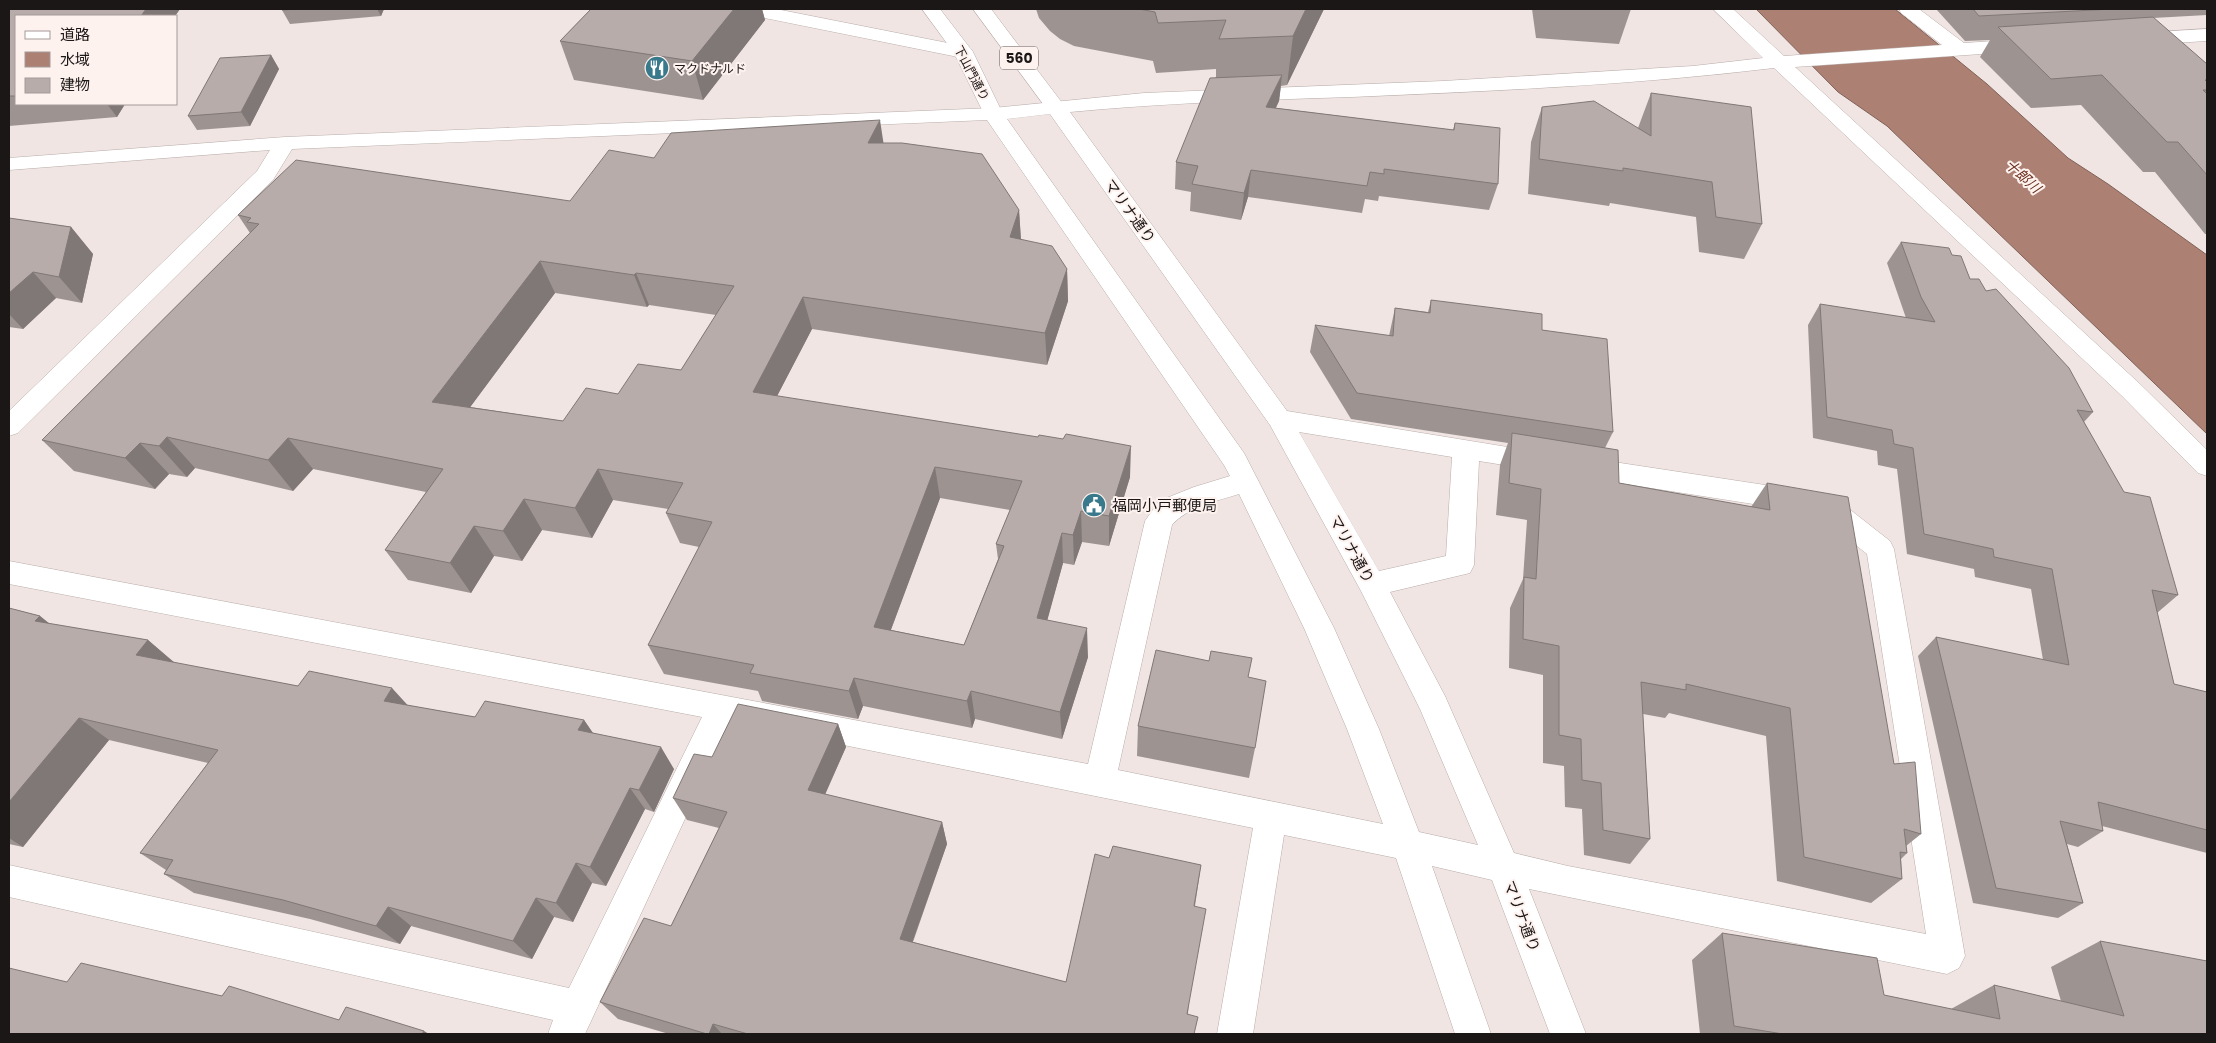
<svg xmlns="http://www.w3.org/2000/svg" width="2216" height="1043" viewBox="0 0 2216 1043" font-family="Poppins,'Noto Sans JP',sans-serif">
<style>
.water{fill:#ac8174;stroke:#806158}
.lines{fill:none;stroke-linecap:round;stroke-linejoin:round}
.minor-casing{stroke:#b8adaa;stroke-width:1}
.major-casing{stroke:#b8adaa;stroke-width:1}
.minor{fill:#fff;fill-rule:evenodd}
.major{fill:#fff;fill-rule:evenodd}
.wall{fill:#9d9491;fill-rule:evenodd}
.shaded-wall{fill:#807876}
.building{fill:#b7aca9;stroke:#807876;fill-rule:evenodd}
.labels{text-anchor:middle;dominant-baseline:central;stroke-width:4;stroke-linejoin:round;paint-order:stroke}
.far-poi-label{font-size:12px;fill:#1b1716;stroke:#fef2ef;text-anchor:start}
.far-street-label{font-size:12px;fill:#1b1716;stroke:#fef2ef}
.shield{fill:#fef2ef;stroke:#5f5957;stroke-width:1}
.shield-label{font-size:14px;font-weight:bold;fill:#1b1716}
.far-water-label{font-size:14px;font-style:italic;fill:#6a311f;stroke:#fef2ef}
.street-label{font-size:15px;fill:#1b1716;stroke:#fef2ef}
.poi-label{font-size:15px;fill:#1b1716;stroke:#fef2ef;text-anchor:start}
</style>
<rect width="100%" height="100%" fill="#f0e5e2"/>
<!-- water -->
<path class="water" d="M1756,9H1895L1987,84L2068,158L2108,184L2207,255V434L1887,126L1838,92Z"/>
<g class="lines">
<!-- minor casing -->
<g class="minor-casing">
<path id="minor" d="M741,9H776L963,46L970,48L973,52L970,56L963,58L750,15L743,13Z
M1713,9H1733L1784,56L1942,45L1901,13L1899,9H1919L1964,43L2024,39L2031,41L2034,45L2031,49L2024,51L1795,67L2140,384L2207,450V476L2198,473L2122,396L1774,68C1634,85 1493,91 1352,97C1258,100 1164,103 1070,112L1287,411L1550,454L1554,461L1550,468L1541,471L1479,461L1474,565L1470,573L1390,592L1445,696L1514,853L1568,866L1926,934L1867,554L1817,514L1581,477L1572,474L1568,467L1572,460L1581,457L1824,494L1834,497L1890,541L1894,549L1965,956L1959,968L1947,974L1529,889L1586,1034H1550L1492,880L1432,866L1491,1034H1455L1396,858L1284,835L1253,1034H1217L1253,828L730,722L585,1034H548L553,1020L9,897V865L569,988L702,717L9,584V561L1088,764L1145,521L1159,501L1194,487L1230,476L1224,465L987,120L292,149L273,180L18,433L9,436V411L257,171L270,150L9,170V158L285,137L993,108L1144,93L1443,81L1693,66L1763,58ZM1050,114L1270,425L1361,591L1420,709L1478,845L1419,832L1379,729L1334,628L1244,453L1007,119ZM1299,432L1452,457L1446,556L1379,571ZM1239,494L1304,628L1347,729L1383,824L1118,770L1172,525C1187,507 1217,501 1239,494Z
M2207,29V41L2139,45L2132,43L2129,39L2132,35L2139,33Z"/>
</g>
<!-- major casing -->
<g class="major-casing">
<path id="major" d="M922,9H940L973,52L1003,114L1000,118L993,120L986,118L954,53Z
M973,9H991L1063,104L1066,108L1063,112L1056,114L1049,112Z"/>
</g>
<!-- minor -->
<use href="#minor" class="minor"/>
<!-- major -->
<use href="#major" class="major"/>
</g>
<!-- wall -->
<path class="wall" d="M9,9H180L175,16H16V104H125L117,117L9,126Z
M283,9H384L381,16L290,24L282,10Z
M591,9H762L765,20L703,100L574,80L560,41Z
M1036,9H1324L1287,85L1281,86L1279,101L1276,108L1453,130L1455,123L1498,184L1489,210L1379,196L1378,201L1365,199L1362,213L1248,197L1241,220L1190,211L1191,192L1175,189L1176,162L1216,77V69L1156,73L1153,61L1074,46L1060,39L1050,31L1039,18Z
M1532,9H1631L1619,44L1536,38Z
M1936,9H2207V15L2153,18L2207,64V234H2205L2155,172H2143L2081,105L2031,108L1980,57L1990,40L1965,41Z
M271,55L279,69L250,126L197,130L188,116Z
M1651,93L1762,224L1744,259L1699,252L1696,217L1610,203L1609,206L1528,194L1531,142L1542,107L1638,128Z
M884,143L1019,210L1021,239L1067,269L1068,301L1047,365L812,329L777,396L1130,477L1109,546L1082,542L1074,565L1063,563L1047,620L1088,657L1062,739L975,719L972,728L863,706L858,719L762,701L758,691L664,674L648,645L699,547L680,543L666,513L668,509L613,500L592,538L542,530L522,561L494,556L471,593L408,580L385,550L426,492L313,469L293,491L195,468L187,477L169,474L155,489L74,471L42,440L250,233L238,215L570,201L654,158ZM555,293L647,307L649,305L716,315L681,370L563,421L470,407ZM940,498L1010,510L996,544L998,559L964,645L891,630Z
M9,218L71,227L93,254L82,303L56,298L23,329L9,327Z
M1901,242L1952,255L1970,279L1986,291L2093,412L2084,422L2178,595L2157,613L2174,684L2207,692V853L2102,826L2103,831L2078,847L2067,844L2083,903L2058,918L1973,903L1918,656L1936,637L2043,660L2031,589L1975,577L1974,569L1907,554L1897,469L1878,465L1877,451L1813,438L1808,325L1820,304L1906,318L1887,263Z
M1431,300L1542,330L1613,432L1605,448L1619,483L1751,507L1767,483L1894,764L1921,834L1906,846L1907,853L1901,859L1902,879L1871,903L1777,881L1766,736L1669,713L1665,718L1643,714L1650,839L1630,864L1584,855L1582,809L1565,807L1564,766L1543,763V675L1509,668L1510,608L1523,579L1527,520L1496,515L1500,465L1508,443L1351,419L1310,352L1315,325L1389,336L1395,308L1428,312Z
M9,608L40,616L50,624L148,640L174,663L298,686L475,717L584,720L593,733L674,769L654,812L645,809L606,886L592,883L573,922L554,917L532,959L411,926L400,944L310,919L194,893L164,874L166,870L140,853L208,763L109,740L23,847L9,844Z
M1249,678L1255,748L1249,778L1137,756L1138,726Z
M838,724L846,747L825,795L942,822L947,844L913,942L1066,982L1109,858L1201,865L1195,906L1188,1014L1194,1034H669L618,1019L600,1002L671,926L719,828L687,820L673,798L712,757Z
M1722,933L1884,995L1951,1009L1994,985L2061,1001L2051,967L2100,941L2207,1034H1700L1692,960Z"/>
<!-- shaded-wall -->
<path class="shaded-wall" d="M146,9H180L175,16H141Z
M377,9H384L381,16Z
M734,9H762L765,20L703,100L692,61Z
M1306,9H1324L1287,85L1293,36Z
M271,55L279,69L250,126L241,112Z
M1282,75L1279,101L1263,133L1266,107Z
M107,104H125L117,117Z
M880,120L885,153L868,143Z
M1251,170L1248,197L1241,220L1244,193Z
M1019,210L1021,242L1010,237Z
M71,227L93,254L82,303L59,277Z
M540,261L555,293L451,433L432,402Z
M1067,269L1068,301L1047,365L1045,333Z
M33,272L56,298L23,329L9,314V293Z
M636,273L649,305L647,307L634,275Z
M803,297L812,329L763,423L753,392Z
M167,437L195,468L187,477L159,446Z
M288,438L313,469L293,491L268,460Z
M140,443L169,474L155,489L125,458Z
M1131,446L1130,477L1109,546V516Z
M935,467L940,498L881,656L874,627Z
M598,469L613,500L592,538L575,508Z
M524,499L542,530L522,561L503,531Z
M1081,511L1082,542L1074,565L1073,535Z
M474,526L494,556L471,593L450,563Z
M1062,533L1063,563L1040,647L1037,618Z
M40,616L69,640L35,621Z
M1087,628L1088,657L1062,739L1060,712Z
M148,640L175,663L136,655Z
M854,678L863,706L858,719L849,691Z
M392,688L413,711L384,701Z
M971,691L975,719L972,728L967,701Z
M79,718L109,740L23,847L9,838V802Z
M584,720L599,742L578,730Z
M838,724L846,747L817,812L808,790Z
M661,747L674,769L654,812L639,790Z
M630,788L645,809L606,886L590,867Z
M942,822L947,844L907,957L900,939Z
M576,863L592,883L573,922L556,903Z
M536,898L554,917L532,959L513,941Z
M388,907L411,926L400,944L376,926Z
M713,1024L722,1034H709Z
M424,1031L429,1034H422Z"/>
<!-- building -->
<path class="building" d="M9,9H146L141,16H16V96H9Z
M283,9H298L282,10Z
M591,9H734L692,61L560,41Z
M1139,9H1306L1293,36L1219,39L1226,20L1158,23L1155,12Z
M1973,9H2113L1979,16Z
M2153,17L2207,64V80H2205L2207,82V90H2203L2207,94V175L2178,142H2167L2102,75L2051,79L1998,27Z
M271,55L241,112L188,116L220,58Z
M1282,75L1266,107L1454,130L1455,123L1500,128L1498,184L1384,169V174L1370,172L1367,186L1251,170L1244,193L1192,184L1198,166L1176,162L1210,78Z
M1651,93L1751,107L1762,224L1716,217L1712,182L1623,168V171L1539,159L1542,107L1594,101L1651,136Z
M880,120L868,143H902L982,154L1019,210L1010,237L1052,246L1067,269L1045,333L803,297L753,392L1038,437L1039,435L1063,439L1066,434L1131,446L1109,516L1081,511L1073,535L1062,533L1037,618L1087,628L1060,712L971,691L967,701L854,678L849,691L750,673L754,665L648,645L712,522L666,513L683,483L598,469L575,508L524,499L503,531L474,526L450,563L385,550L443,469L288,438L268,460L167,437L159,446L140,443L125,458L42,440L259,224L247,222L251,218L238,215L296,160L570,201L609,150L654,158L671,133ZM540,261L634,275L636,273L734,286L681,370L638,364L618,394L586,388L563,421L432,402ZM935,467L1022,481L996,544L1004,546L964,645L874,627Z
M9,218L71,227L59,277L33,272L9,293Z
M1901,242L1949,248L1952,255L1961,256L1970,279H1979L1986,291L1996,289L2069,368L2093,412L2077,410L2124,492L2150,497L2178,595L2152,590L2174,684L2207,692V830L2098,802L2103,831L2060,821L2083,903L1996,888L1936,637L2069,665L2052,569L1994,557L1993,549L1924,534L1913,448L1894,444L1892,430L1827,417L1820,304L1935,322L1921,297Z
M1431,300L1542,314V330L1607,339L1613,432L1357,393L1315,325L1393,336L1395,308L1430,313Z
M1512,433L1618,450L1619,483L1770,510L1767,483L1848,497L1894,764L1915,762L1921,834L1904,829L1907,853L1900,852L1902,879L1804,857L1790,708L1686,684V690L1641,682L1650,839L1603,830L1601,783L1582,780L1581,739L1559,735V646L1523,639L1524,577L1536,579L1541,489L1509,483Z
M9,608L40,616L35,621L148,640L136,655L298,686L309,671L392,688L384,701L475,717L485,701L584,720L578,730L661,747L639,790L630,788L590,867L576,863L556,903L536,898L513,941L388,907L376,926L283,900L164,874L173,860L140,853L218,750L79,718L9,802Z
M1156,650L1209,661L1211,651L1252,658L1248,677L1266,681L1255,748L1138,726Z
M738,704L838,724L808,790L942,822L900,939L1066,982L1095,854L1109,858L1113,846L1201,865L1194,906L1206,909L1187,1014L1198,1017L1194,1034H748L713,1024L709,1034H707L600,1002L644,918L671,926L727,812L673,798L694,754L712,757Z
M1722,933L1877,958L1884,995L2000,1019L1994,985L2124,1016L2100,941L2207,961V1034H1783L1734,1026Z
M81,963L222,996L229,986L339,1020L346,1007L424,1031L422,1034H9V968L67,982Z"/>
<!-- icons -->
<defs>
<g id="restaurant-disc" transform="scale(1.25)"><circle r="9.5" fill="#38798b" stroke="#fef2ef"/><path d="M-5-6h1v4h1v-4h1v4h1v-4h1v5L-1.5 .5V6h-2V.5L-5-1ZM5-6V6H3V1.5H1.5Q1.5-4 5-6Z" fill="#fff"/></g>
<g id="civic-disc" transform="scale(1.25)"><circle r="9.5" fill="#38798b" stroke="#fef2ef"/><path d="M-.6-6.5H3V-4.5H.6V-3L4-1V1h2V6H-6V1h2V-1L-.6-3ZM-1.2 2.5V6h2.4V2.5Z" fill="#fff"/></g>
</defs>
<g fill-rule="evenodd">
<use href="#restaurant-disc" x="657" y="68"/>
<use href="#civic-disc" x="1094" y="505"/>
</g>
<g class="labels">
<!-- far-poi labels -->
<g class="far-poi-label">
<text x="674" y="68">マクドナルド</text>
</g>
<!-- far-street labels -->
<g class="far-street-label">
<text transform="translate(972 73) rotate(62)">下山門通り</text>
</g>
<!-- shield labels -->
<rect class="shield" x="1000" y="46.5" width="38" height="23" rx="4"/>
<g class="shield-label">
<text x="1019" y="58">560</text>
</g>
<!-- far-water labels -->
<g class="far-water-label">
<text transform="translate(2023 176) rotate(42)">十郎川</text>
</g>
<!-- street labels -->
<g class="street-label">
<text transform="translate(1130 211) rotate(54)">マリナ通り</text>
<text transform="translate(1352 549) rotate(61)">マリナ通り</text>
<text transform="translate(1522 916) rotate(69)">マリナ通り</text>
</g>
<!-- poi labels -->
<g class="poi-label">
<text x="1112" y="505">福岡小戸郵便局</text>
</g>
</g>
<!-- border -->
<rect width="2216" height="1043" fill="none" stroke="#1b1716" stroke-width="20"/>
<!-- legend -->
<rect x="15" y="15" width="162" height="90" fill="#fef2ef" stroke="#a39a98"/>
<rect x="25" y="31" width="25" height="8" fill="#ffffff" stroke="#a39a98"/>
<text x="60" y="40" font-size="15" fill="#1b1716">道路</text>
<rect x="25" y="52" width="25" height="15" fill="#ac8174" stroke="#a39a98"/>
<text x="60" y="65" font-size="15" fill="#1b1716">水域</text>
<rect x="25" y="78" width="25" height="15" fill="#b7aca9" stroke="#a39a98"/>
<text x="60" y="90" font-size="15" fill="#1b1716">建物</text>
</svg>
